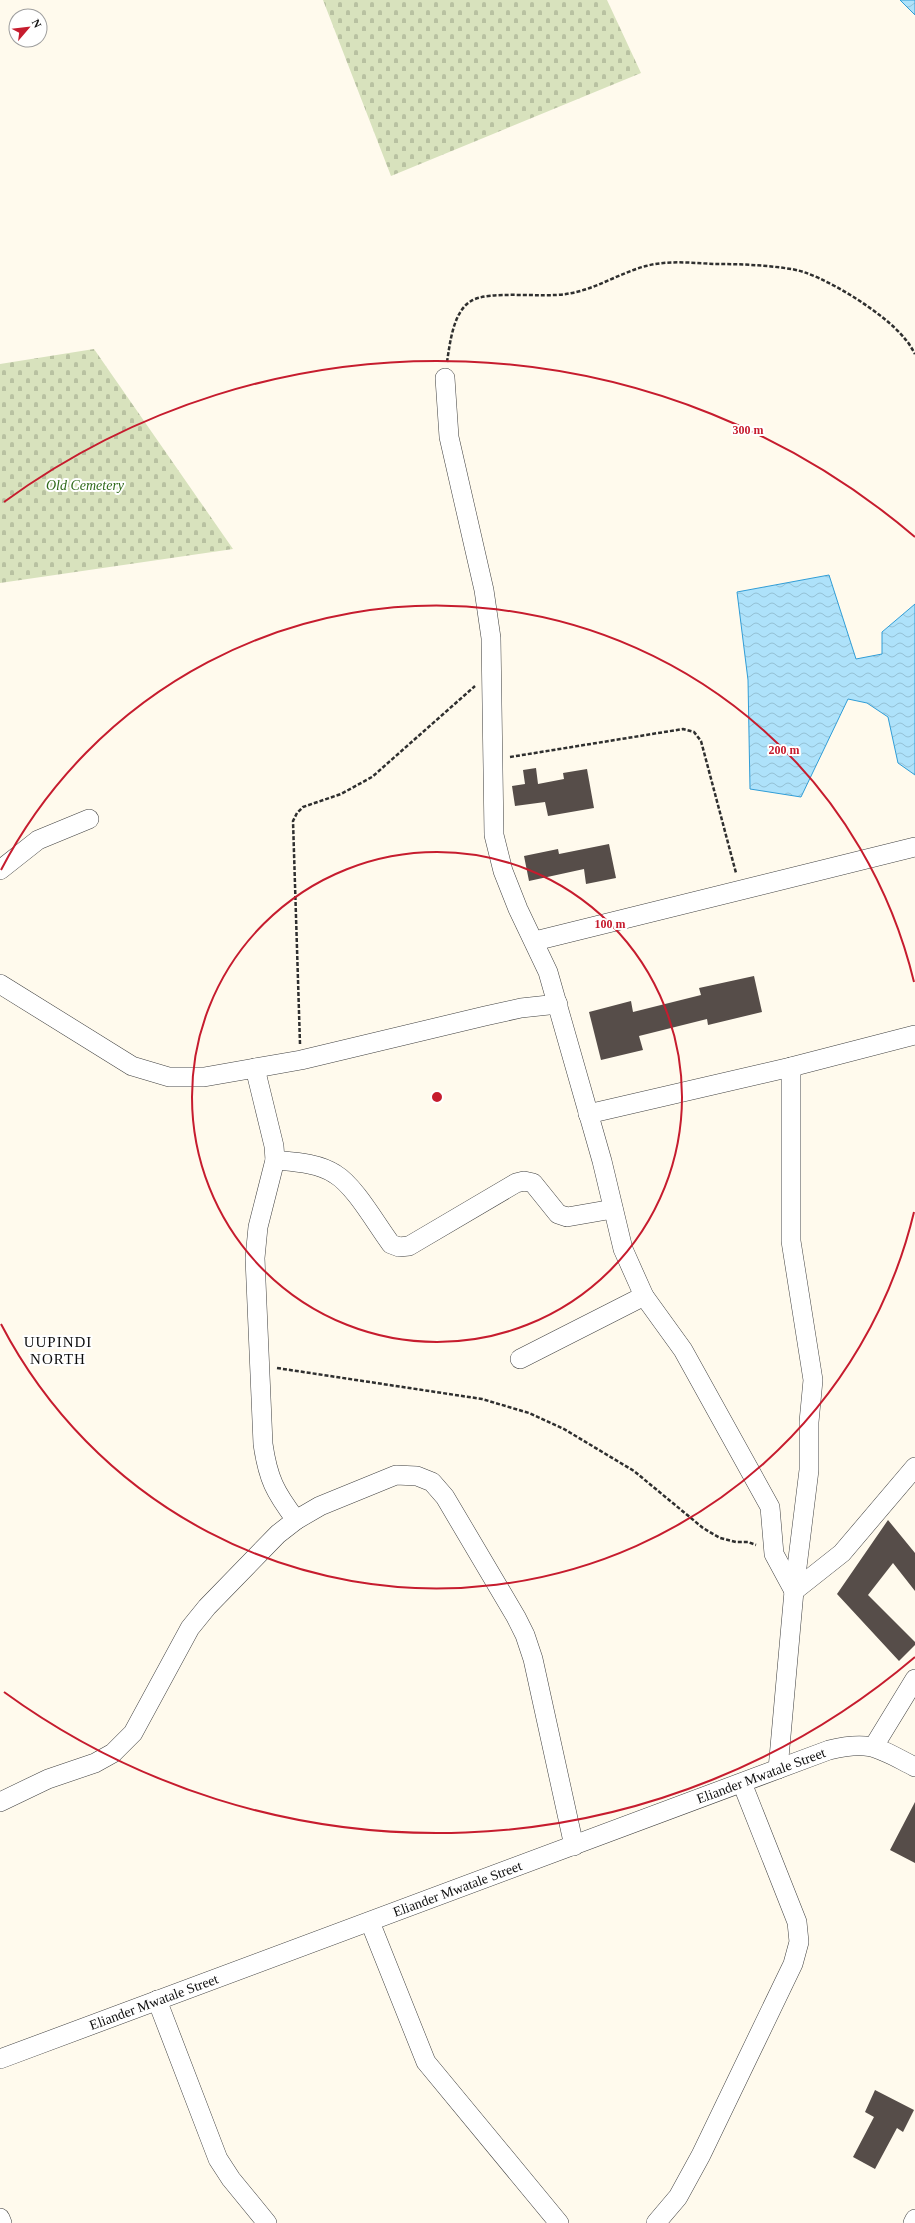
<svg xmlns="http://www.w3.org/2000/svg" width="915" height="2223" viewBox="0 0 915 2223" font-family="Georgia,serif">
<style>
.cemetery{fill:url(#cemetery-stones)}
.water{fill:url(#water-waves);stroke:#319dd6}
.building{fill:#564d49}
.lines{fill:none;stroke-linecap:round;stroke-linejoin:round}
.minor-casing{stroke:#404040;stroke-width:20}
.path{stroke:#2f2f2f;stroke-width:2.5;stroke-dasharray:4 2;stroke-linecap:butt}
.minor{stroke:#fff;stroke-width:19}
.ring{fill:none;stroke:#c61c2e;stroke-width:2}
.labels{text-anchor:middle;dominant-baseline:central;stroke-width:4;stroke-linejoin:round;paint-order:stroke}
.park-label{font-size:14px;font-style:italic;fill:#2e6919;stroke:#fff}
.street-label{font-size:14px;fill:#0d0d0d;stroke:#fff}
.neighbourhood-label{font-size:15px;letter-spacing:1px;fill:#0d0d0d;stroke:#fff}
.centre{fill:#c61c2e;stroke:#fff;stroke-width:2}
.ring-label{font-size:12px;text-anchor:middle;font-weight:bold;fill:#c61c2e;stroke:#fff;stroke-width:4;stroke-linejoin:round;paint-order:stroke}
</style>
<defs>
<pattern id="cemetery-stones" width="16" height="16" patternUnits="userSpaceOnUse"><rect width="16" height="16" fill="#d8e2bd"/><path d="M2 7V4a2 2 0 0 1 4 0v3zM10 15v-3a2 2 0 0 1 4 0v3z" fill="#b8c1a1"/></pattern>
<pattern id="water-waves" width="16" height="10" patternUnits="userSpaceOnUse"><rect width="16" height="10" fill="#aee2fa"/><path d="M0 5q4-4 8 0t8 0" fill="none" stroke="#94c1d5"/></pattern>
</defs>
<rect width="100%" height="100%" fill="#fffaed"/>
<!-- cemetery -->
<path class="cemetery" d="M323,0H607L641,73L391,176Z
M94,349L233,549L0,583V364Z"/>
<!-- water -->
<path class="water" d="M900,0H915V15Z
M829,575L856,659L882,654V632L915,604V775L898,763L888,717L867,703L848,699L801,797L750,789L748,680L737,592Z"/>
<!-- building -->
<path class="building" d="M536,768L538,784L564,779L563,773L587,769L594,808L548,816L545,802L515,806L512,786L525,784L523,770Z
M609,844L616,878L586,884L584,869L529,881L524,856L558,849L559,854Z
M754,976L762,1012L708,1025L707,1019L639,1036L643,1050L601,1060L589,1012L631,1001L633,1012L701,995L699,988Z
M888,1520L915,1553V1591L893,1563L868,1595L915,1642V1645L899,1661L837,1594Z
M915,1802V1863L890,1850Z
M875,2090L914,2110L903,2132L897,2128L875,2169L853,2157L874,2117L865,2112Z"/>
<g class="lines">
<!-- minor casing -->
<g class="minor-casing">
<g id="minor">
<path d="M445,378L449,437L484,590L491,638L494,835L503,871L518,909L548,972L602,1161L623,1249L644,1296L683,1350L770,1507L774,1554L794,1591"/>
<path d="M0,870L38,840L89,819"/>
<path d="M535,941L915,847"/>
<path d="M0,984L132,1066L169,1077H204L301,1060L485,1016L521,1008L558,1004"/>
<path d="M255,1068L274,1146L275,1160L258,1227L255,1258L263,1444C268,1479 275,1492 296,1520"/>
<path d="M588,1114L791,1067L915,1035"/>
<path d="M275,1160C295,1162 318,1163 335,1174C355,1186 376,1224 391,1244L399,1247L409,1246L516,1183L524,1181L533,1183L558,1214L567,1217L613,1209"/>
<path d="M520,1359L644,1296"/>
<path d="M794,1591L842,1553L915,1467"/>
<path d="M874,1746L915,1679"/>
<path d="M778,1769L794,1591L809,1470V1422L813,1380L791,1241V1067"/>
<path d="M0,1802L48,1779L95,1763L113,1753L133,1733L190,1628L207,1607L278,1534L296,1520L320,1506L396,1475L417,1476L432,1482L445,1497L516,1617L525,1635L533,1659L574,1846"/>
<path d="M370,1922L426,2062L559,2223"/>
<path d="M157,2000L218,2159L231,2179L267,2223"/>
<path id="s1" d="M0,2059L829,1750C871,1740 878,1748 915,1767"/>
<path d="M0,2218L2,2223"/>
<path d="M656,2223L678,2197L701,2155L793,1964L799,1942L797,1922L742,1783"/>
<path d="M913,2223L915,2219"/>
</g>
</g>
<!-- path -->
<path class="path" d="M447,362C450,343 453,312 471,301C489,290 542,298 566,294C595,290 619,273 646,266C669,260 692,263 715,264C740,264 766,265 791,269C821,273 886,314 905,339C909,343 912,349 915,354
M510,757L683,729L694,732L701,741L736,873
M300,1044L293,821L297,813L303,807L341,794L372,777L475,686
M277,1368L482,1399L529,1413L564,1429L634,1471L703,1528L720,1538L736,1542H748L756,1545"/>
<!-- minor -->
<use href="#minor" class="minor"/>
</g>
<!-- distance rings -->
<g class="ring">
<circle cx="437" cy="1097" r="245"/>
<path d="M914 1212A491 491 0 0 1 1 1324M1 870A491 491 0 0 1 914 982"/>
<path d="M915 1657A736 736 0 0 1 4 1692M4 502A736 736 0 0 1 915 537"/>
</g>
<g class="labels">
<!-- park labels -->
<g class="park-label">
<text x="85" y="485">Old Cemetery</text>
</g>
<!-- street labels -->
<g class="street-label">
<text stroke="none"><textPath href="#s1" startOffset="812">Eliander Mwatale Street</textPath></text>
<text stroke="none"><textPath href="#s1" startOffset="488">Eliander Mwatale Street</textPath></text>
<text stroke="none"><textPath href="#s1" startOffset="164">Eliander Mwatale Street</textPath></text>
</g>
<!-- neighbourhood labels -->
<g class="neighbourhood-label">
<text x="58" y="1342">UUPINDI<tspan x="58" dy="17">NORTH</tspan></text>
</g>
</g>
<circle cx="437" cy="1097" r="6" class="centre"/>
<g class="ring-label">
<text x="748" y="434">300 m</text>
<text x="784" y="754">200 m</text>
<text x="610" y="928">100 m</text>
</g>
<!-- north arrow -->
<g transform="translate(28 28) rotate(62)"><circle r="19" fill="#ffffff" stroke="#9e9e9e"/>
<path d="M0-3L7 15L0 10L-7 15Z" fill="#c61c2e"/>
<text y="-6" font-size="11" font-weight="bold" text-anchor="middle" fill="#0d0d0d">N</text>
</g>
</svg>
